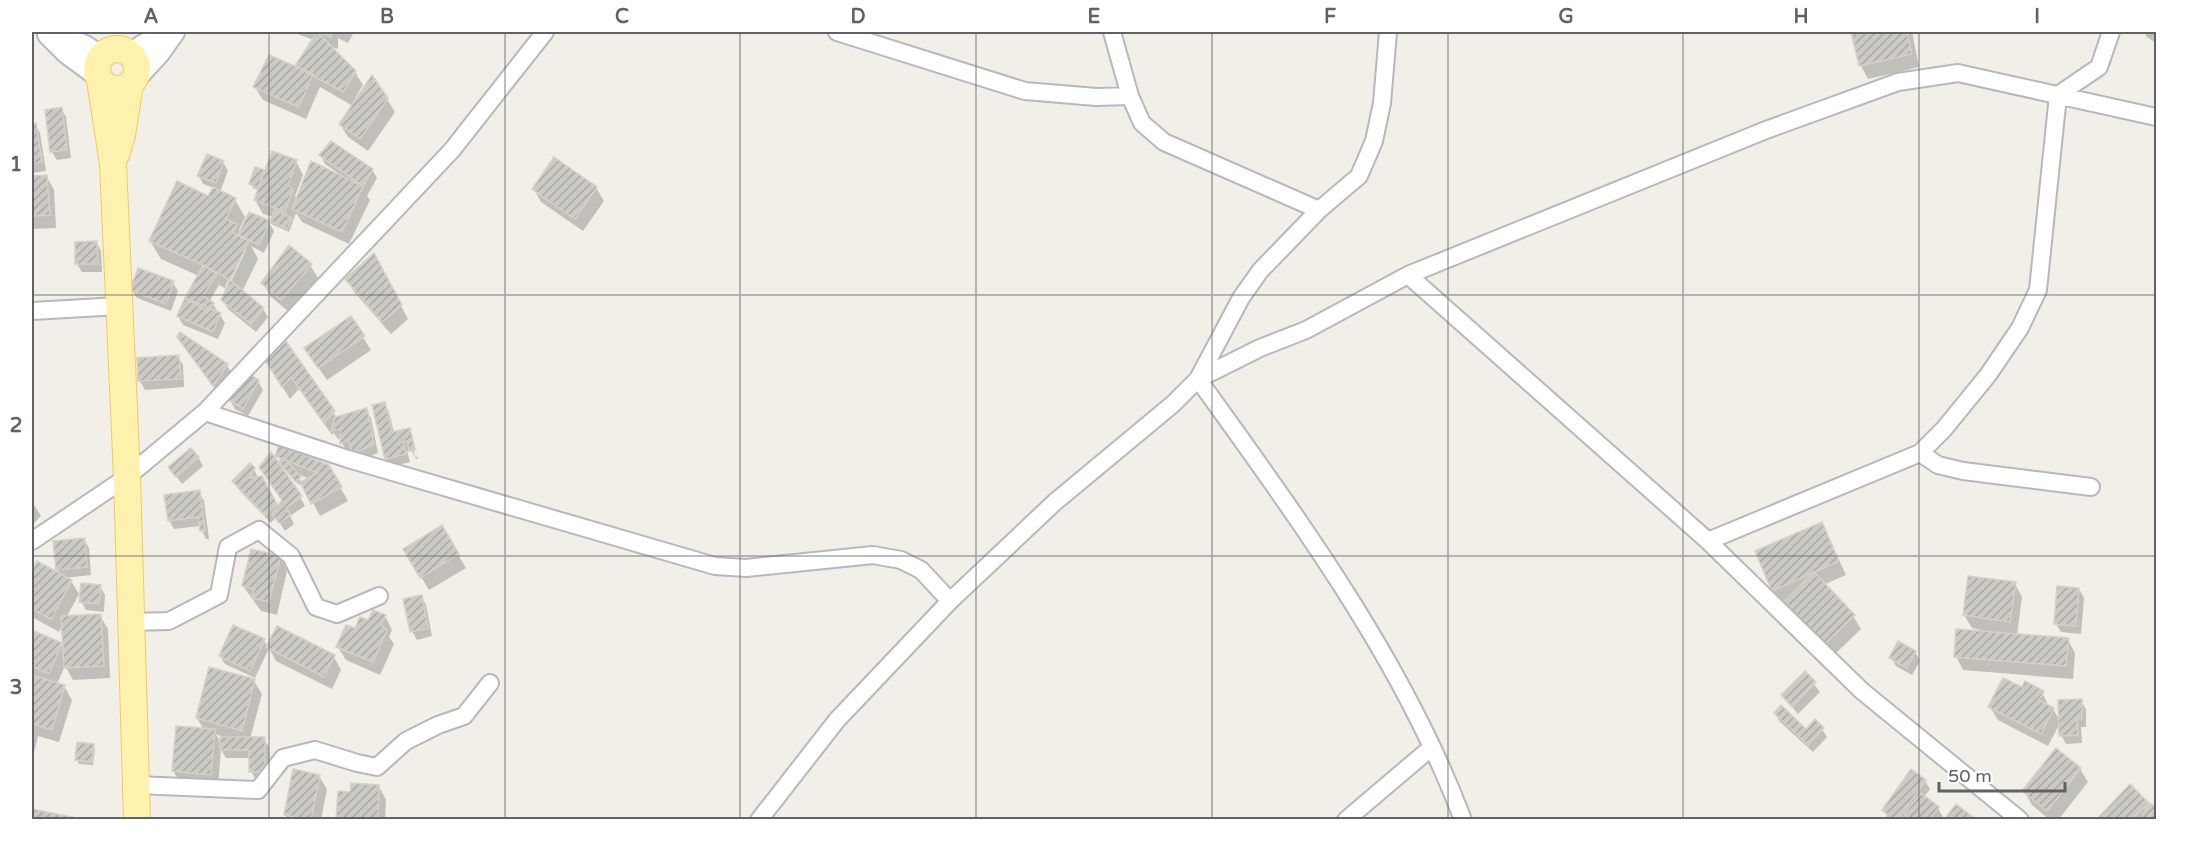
<svg xmlns="http://www.w3.org/2000/svg" width="2188" height="851" viewBox="0 0 2188 851" font-family="'Varela Round',sans-serif">
<style>
.shadow{fill:#0003;fill-rule:evenodd}
.building{fill:url(#building-hatch);stroke:#d6d1c6;stroke-width:1.5}
.lines{fill:none;stroke-linecap:round;stroke-linejoin:round}
.minor-casing{stroke:#b5b8bc;stroke-width:20}
.secondary-casing{stroke:#b6babf;stroke-width:26}
.primary-casing{stroke:#f2c960;stroke-width:28}
.minor{stroke:#fff;stroke-width:16}
.secondary{stroke:#fff;stroke-width:22}
.primary{stroke:#fff2af;stroke-width:26}
.grid{fill:none;stroke:#5f6368;stroke-width:1.5;stroke-opacity:0.55}
.neatline{fill:none;stroke:#5f6368;stroke-width:2}
.grid-label{font-size:20px;text-anchor:middle;font-weight:bold;fill:#5f6368}
</style>
<defs>
<pattern id="building-hatch" width="6" height="6" patternUnits="userSpaceOnUse" patternTransform="scale(1.5)"><rect width="6" height="6" fill="#cccac5"/><path d="M-1 1l2-2M0 6l6-6M5 7l2-2" fill="none" stroke="#a9a8a4"/></pattern>
</defs>
<rect width="100%" height="100%" fill="#f1efe8"/>
<!-- shadow -->
<path class="shadow" d="M292,32H354L348,43L338,38V49L329,46L355,72L363,85L355,98L387,99L395,112L368,151L348,137L340,124L353,106L320,87L306,119L263,100L255,87L295,68L314,40Z
M1853,32H1912L1919,67L1868,79L1861,66Z
M2144,32H2156V43L2147,37Z
M32,106L33,125H35L40,133L46,171L32,173Z
M61,109L66,117L71,158L57,160L52,152Z
M321,156L372,170L377,178L367,196L370,200L349,244L302,222L296,213L289,232L269,223L274,231L264,253L251,246L258,259L242,292L263,309L268,317L256,332L228,309L223,300L228,290L219,285L209,302L213,304L225,323L218,339L183,325L178,316L199,276L161,259L150,241L209,198L214,188L203,184L199,176L223,162L228,171L220,192L235,200L245,217L239,230L241,234L250,214L271,223L274,217L263,214L255,200L259,190L253,188L251,184L256,169L265,172L296,161L303,175L295,196L297,200L341,175L325,164ZM243,250H246L228,288L225,287Z
M47,177L54,190L56,228L32,229V178Z
M596,188L604,201L583,231L541,202L534,189Z
M97,243L101,251L102,272H82L77,264Z
M310,265L318,278L289,312L270,296L263,283Z
M381,268L408,319L391,334L354,292L347,279Z
M173,283L178,291L171,311L137,298L132,290Z
M351,318L371,350L327,380L314,361Z
M283,339L337,418L366,410L371,418L378,453L359,461L353,449L347,452L342,443V438L338,439L334,433L332,435L299,389L290,399L273,372Z
M184,345L227,365L232,374L219,393Z
M178,357L183,365L184,387L145,390L140,381L138,359Z
M258,381L263,390L248,416L235,409L230,400Z
M384,404L389,412L394,433L409,430L413,437H410L415,457H418L413,438L418,458L416,459L411,450L407,451L410,462L391,467L386,458Z
M277,455L328,466L348,501L320,516L302,482L299,485ZM295,473L310,479L302,483Z
M198,457L203,466L182,484L170,468Z
M254,469L258,478L261,477L278,508L300,497L305,506L290,516L294,524L285,531L276,517L271,523L239,490L234,481Z
M199,492L204,501L209,539H206L200,526L174,529L169,520Z
M32,502L41,516L32,525Z
M1822,523L1846,575L1823,585L1853,616L1861,629L1833,656L1793,614L1786,601L1781,603L1773,590Z
M442,528L466,568L429,590L405,550Z
M84,540L89,548L91,575L64,578L71,581L79,594L66,618L100,616L108,629L110,678L73,680L65,666L57,684L64,686L72,700L59,742L38,736L32,761V631L61,644L64,651L63,624L59,632L32,617V574L37,563L61,576L57,569Z
M280,557L287,571L277,615L261,611L243,586Z
M2015,584L2022,597L2017,635L2068,640L2075,653L2073,679L1963,670L1956,656L1980,632L1981,630L1972,628L1964,615Z
M100,586L105,595L104,612L86,610L81,601Z
M2079,589L2084,598L2081,634L2061,632L2056,624Z
M421,596L426,605L432,636L417,640L412,631Z
M385,616L392,630L389,637L394,644L380,675L346,660L338,647L356,630L369,622Z
M278,628L334,657L341,670L332,689L276,661L269,648L255,678L225,664L220,656L264,641L268,648Z
M1915,652L1920,661L1912,675L1896,666L1891,658Z
M1805,673L1820,692L1798,714L1783,696Z
M254,681L262,694L250,739H264L269,747V780H256L251,771V758H226L221,749L218,787L181,784L173,771L204,730L197,718ZM216,734L221,736V744Z
M2022,690L2042,692L2049,707L2053,709L2060,721L2081,701L2086,709V727H2081L2082,743L2066,744L2061,735L2060,723L2048,746L1998,720L1990,707Z
M1775,713L1806,731L1822,729L1827,737L1813,752L1780,722Z
M93,745L95,749L93,765L79,764L77,760Z
M2080,769L2088,782L2058,820H2050L2032,805L2024,791Z
M319,776L327,789L321,820H288L285,814Z
M1925,781L1930,789L1924,797L1938,808L1943,817L1940,820H1889L1884,811Z
M379,786L386,800L385,820H338L352,794Z
M2130,786L2150,807L2156,809V820H2098Z"/>
<!-- building -->
<path class="building" d="M317,32H331V37Z
M317,32L356,71L343,92L295,66Z
M1851,32H1907L1912,54L1859,66Z
M269,55L313,74L299,107L253,87Z
M372,75L388,98L360,139L339,124Z
M62,107L67,150L50,152L45,110Z
M36,123L42,162L32,164V124Z
M331,141L373,169L363,186L319,155Z
M272,151L297,160L288,185L293,189L285,212L254,200Z
M207,154L224,161L216,183L197,176Z
M554,157L597,187L575,219L532,189Z
M311,161L363,186L342,232L292,209Z
M255,167L265,170L258,188L249,184Z
M47,175L50,215L32,216V176Z
M177,181L208,196L213,187L236,198L226,219L237,224L233,233L249,241L230,280L203,265L149,241Z
M275,210L292,218L287,229L270,221Z
M249,212L270,221L259,245L238,235Z
M97,241L98,264H75V242Z
M289,245L312,264L281,300L261,283Z
M374,253L402,305L382,322L345,279Z
M203,265L217,274L203,296L214,303L208,312L185,298Z
M138,268L174,281L166,304L130,290Z
M230,280L264,308L251,324L221,300Z
M185,298L221,313L213,332L177,316Z
M351,316L365,336L318,368L304,348Z
M180,332L228,364L213,386L177,337Z
M283,337L335,411L324,423L291,377L282,387L264,358Z
M179,355L181,379L138,381L137,358Z
M249,374L259,380L243,409L229,400L227,393Z
M385,402L392,432L410,428L415,450L409,451L407,441L403,442L406,454L385,459L372,405Z
M367,408L374,444L353,454L348,440L340,444V429L331,431L335,417Z
M279,445L329,465L342,487L311,504L300,482L318,473L275,456Z
M191,448L199,457L176,477L168,467Z
M271,452L302,496L286,508L291,515L279,523L272,514L282,500L259,467Z
M286,460L301,477L296,482L278,461Z
M250,463L255,468L250,478L262,476L277,504L265,515L232,481Z
M200,490L205,531H200L198,517L168,521L164,495Z
M1822,522L1839,561L1772,591L1755,551Z
M442,525L459,554L420,578L403,549Z
M85,538L87,567L56,570L53,541Z
M251,549L281,556L269,602L252,598L254,589L242,586Z
M37,561L72,580L51,619L32,609V570Z
M1814,572L1855,615L1825,644L1784,601Z
M1968,576L2016,582L2010,622L1963,615Z
M81,583L101,585L99,604L79,602Z
M2057,586L2079,588L2076,626L2054,624Z
M422,595L428,628L410,632L403,599Z
M373,610L386,615L381,625L387,630L373,662L336,647L346,625L355,628L360,617L368,620Z
M101,614L104,666L64,668L61,616Z
M233,625L265,639L250,671L219,656Z
M277,626L335,655L324,677L266,647Z
M1956,629L2069,638L2066,666L1954,657Z
M32,630L62,643L49,674L32,666Z
M1898,641L1916,651L1907,668L1889,658Z
M209,667L255,679L242,731L196,718Z
M1805,671L1816,682L1792,707L1781,695Z
M32,675L65,685L52,730L32,724Z
M2003,678L2022,687L2025,681L2044,691L2039,700L2054,708L2041,734L1988,707Z
M2082,699V719H2077L2078,735L2059,736L2058,700Z
M1781,705L1806,729L1815,719L1824,728L1808,745L1774,713Z
M176,726L215,729L211,775L172,771Z
M220,737H265V772H249V750H220Z
M77,742L94,744L92,762L75,760Z
M2056,748L2081,768L2047,811L2022,791Z
M293,769L320,775L311,820L284,815Z
M1911,769L1926,780L1897,820H1894L1882,810Z
M351,783L379,785L378,820H336L338,791L350,792Z
M2130,784L2149,803L2131,820H2096Z
M1921,793L1939,807L1929,820H1910L1904,814Z
M2149,803L2156,807V820H2140Z
M1956,804L1977,820H1944Z
M32,809L77,818L76,820H32Z"/>
<g class="lines">
<!-- minor casing -->
<g class="minor-casing">
<path id="minor" d="M837,32L1025,91L1096,97L1130,96
M1112,32L1130,96L1142,123L1164,142L1319,210
M1408,275L1708,541L1862,691L2020,820
M32,311L119,306
M205,412L348,459L715,566L746,568L873,555L901,560L921,570L950,601
M1920,453L1938,465L1963,471L2091,487
M32,541L127,477L205,412L452,150L545,32
M1708,541L1920,453L1944,429L1988,375L2020,328L2038,290L2058,95L2099,67L2111,32
M131,622L169,621L219,595L228,547L259,530L291,556L316,607L337,614L379,596
M136,785L258,790L283,758L315,750L357,763L377,767L406,741L438,725L464,716L490,683
M759,820L837,720L950,601L1055,502L1173,404L1198,379L1241,298L1260,271L1319,210L1359,176L1374,141L1382,103L1388,32
M1346,820L1432,747
M1463,820C1403,660 1297,517 1198,379L1260,348L1306,330L1408,275L1766,130L1898,82L1958,73L2156,117"/>
</g>
<!-- secondary casing -->
<g class="secondary-casing">
<path id="secondary" d="M49,34L68,53L98,75
M65,38L85,47L101,58
M132,56L142,47L168,32
M134,79L158,53L173,32"/>
</g>
<!-- primary casing -->
<g class="primary-casing">
<path id="primary" d="M97 69a20 20 0 1 1 40 0a20 20 0 1 1-40 0Z
M100,80L113,164L127,477L137,820
M116,155L122,135L130,84"/>
</g>
<!-- minor -->
<use href="#minor" class="minor"/>
<!-- secondary -->
<use href="#secondary" class="secondary"/>
<!-- primary -->
<use href="#primary" class="primary"/>
</g>
<!-- grid -->
<path class="grid" d="M269,32V820M505,32V820M740,32V820M976,32V820M1212,32V820M1448,32V820M1683,32V820M1919,32V820M32,295H2156M32,556H2156"/>
<!-- border -->
<rect width="2188" height="851" fill="none" stroke="#ffffff" stroke-width="66"/>
<!-- scale -->
<path d="M1939 782v9h126v-9" fill="none" stroke="#5f6368" stroke-width="3"/>
<text x="1948" y="782" font-size="18" fill="#5f6368" stroke="#ffffff" stroke-width="4.5" paint-order="stroke">50 m</text>
<rect x="33" y="33" width="2122" height="785" class="neatline"/>
<g class="grid-label">
<text x="151" y="23">A</text>
<text x="387" y="23">B</text>
<text x="622" y="23">C</text>
<text x="858" y="23">D</text>
<text x="1094" y="23">E</text>
<text x="1330" y="23">F</text>
<text x="1566" y="23">G</text>
<text x="1801" y="23">H</text>
<text x="2037" y="23">I</text>
<text x="16" y="171">1</text>
<text x="16" y="432">2</text>
<text x="16" y="694">3</text>
</g>
</svg>
